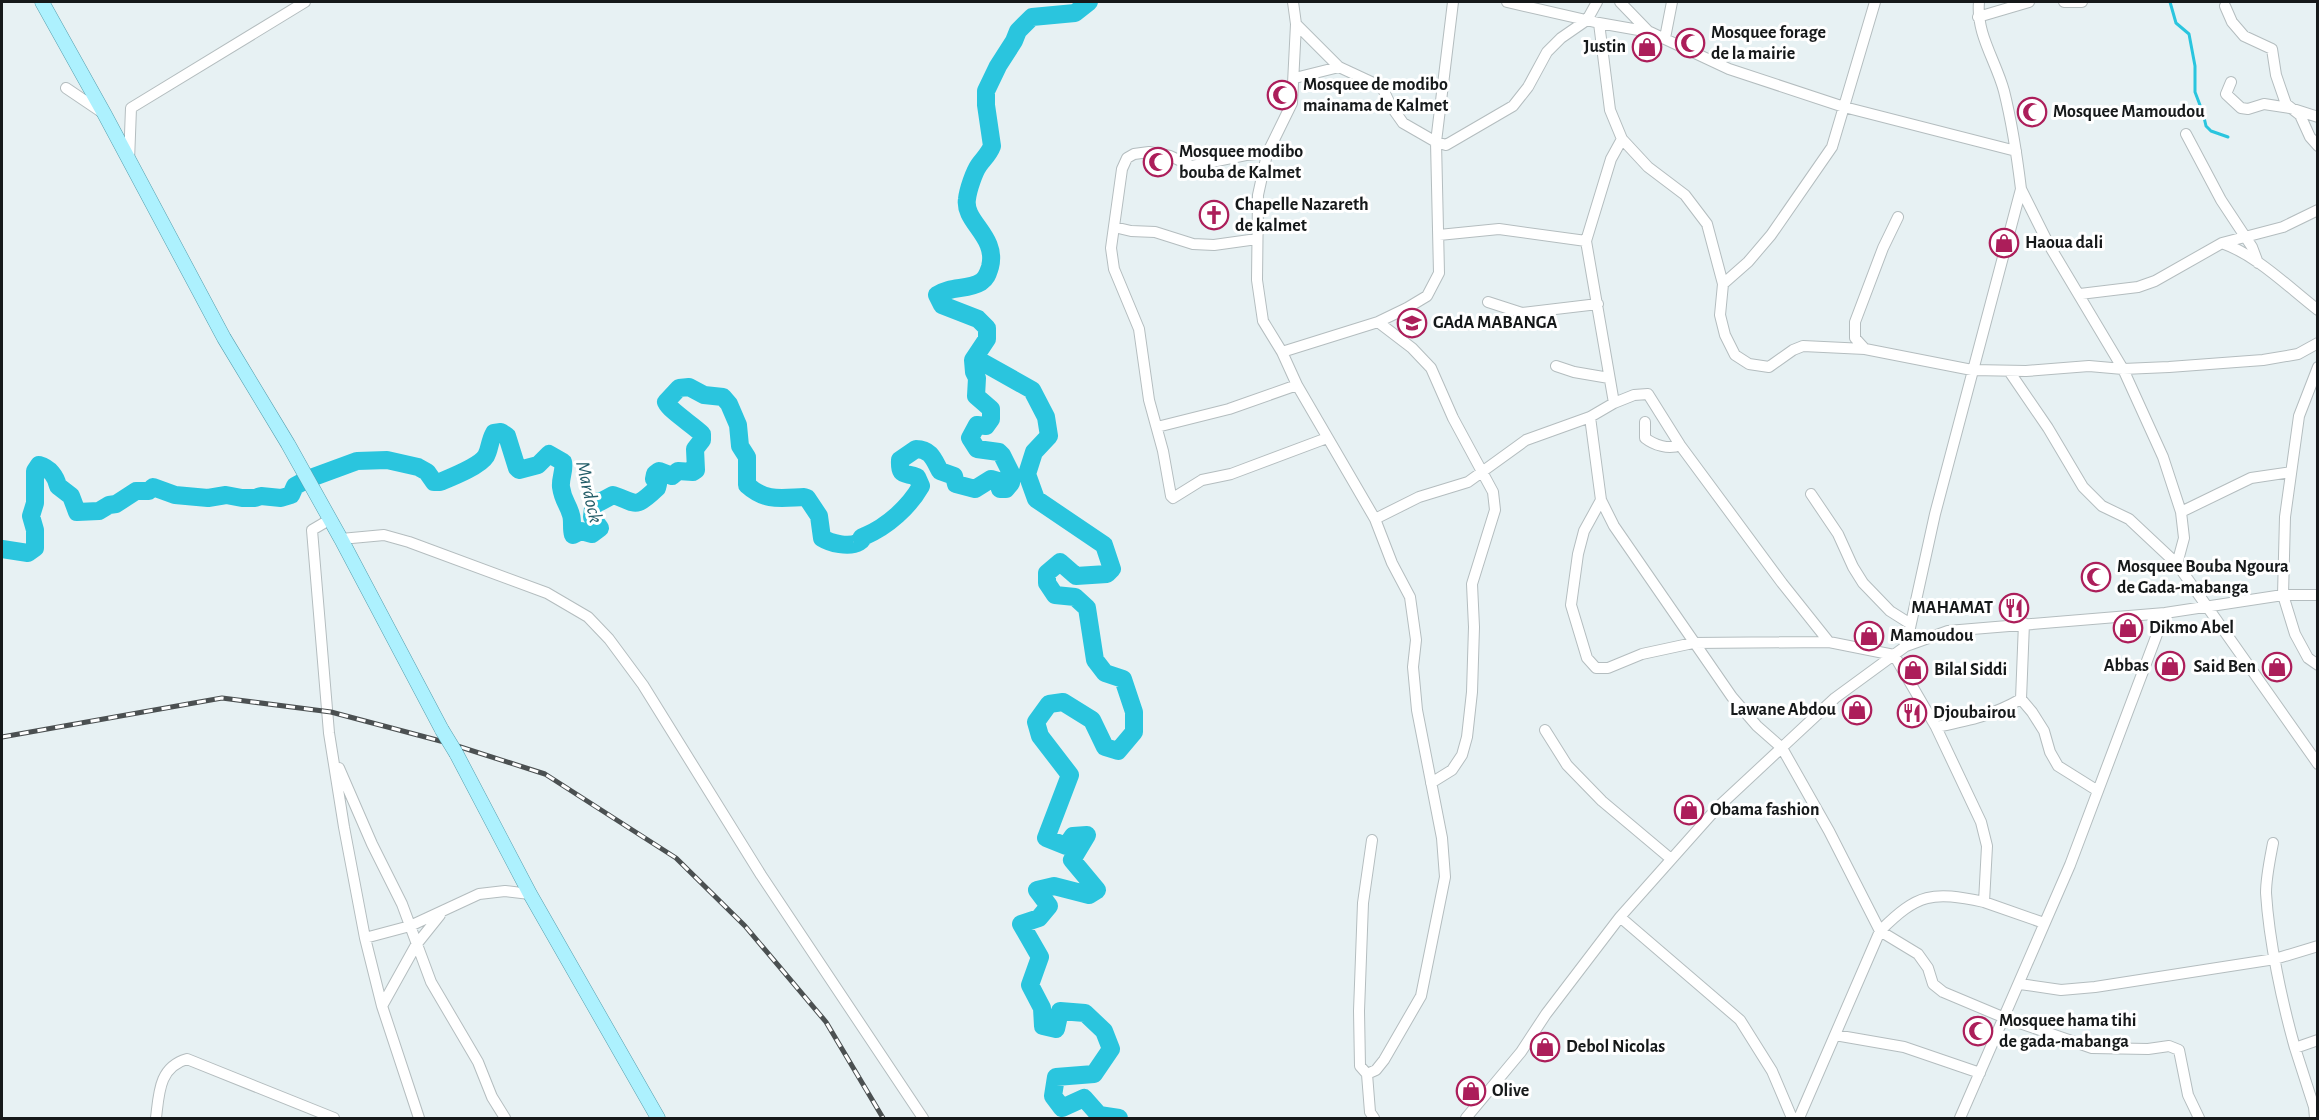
<svg xmlns="http://www.w3.org/2000/svg" width="2319" height="1120" viewBox="0 0 2319 1120" font-family="'Alegreya Sans',sans-serif">
<style>
.lines{fill:none;stroke-linecap:round;stroke-linejoin:round}
.stream{stroke:#2ac5de;stroke-width:3}
.river{stroke:#2ac5de;stroke-width:18}
.minor-casing{stroke:#b4bdbf;stroke-width:12}
.major-casing{stroke:#559fae;stroke-width:15}
.minor{stroke:#fff;stroke-width:10}
.major{stroke:#adf1fe;stroke-width:14}
.rail-casing{stroke:#4b5051;stroke-width:5}
.rail{stroke:#fff;stroke-width:3;stroke-dasharray:9;stroke-linecap:butt}
.major-bridge-casing{stroke:#559fae;stroke-width:15;stroke-linecap:butt}
.major-bridge{stroke:#adf1fe;stroke-width:14}
.labels{text-anchor:middle;dominant-baseline:central;stroke-width:6;stroke-linejoin:round;paint-order:stroke}
.poi-label{font-size:18px;font-weight:bold;fill:#16191a;stroke:#fff;text-anchor:start}
.water-label{font-size:20px;font-style:italic;fill:#225c67;stroke:#fff}
</style>
<rect width="100%" height="100%" fill="#e7f1f3"/>
<g class="lines">
<!-- stream -->
<path class="stream" d="M2170,2L2176,23L2189,34L2195,66V92L2203,113L2206,126L2211,131L2228,137"/>
<!-- river -->
<path class="river" d="M975,358L1032,390L1046,417L1049,436L1034,452L1027,474L1036,499L1104,545L1112,569L1107,574L1076,576L1060,562L1047,573V583L1055,595L1075,597L1087,608L1095,660L1105,673L1123,679L1134,712V732L1118,751L1105,747L1092,720L1063,702L1049,704L1036,722L1040,736L1070,775L1046,838L1066,846L1073,836L1087,835L1072,860L1097,890L1089,895L1054,886L1037,890L1049,906L1039,918L1021,924L1040,957L1030,985L1042,1008L1043,1026L1056,1029L1060,1011L1085,1013L1104,1031L1111,1049L1094,1074L1056,1077L1053,1096L1062,1108L1084,1098L1099,1115L1119,1118
M2,549L28,553L35,548V530L31,516L35,503V471L39,465C50,468 56,477 58,486L71,496L77,512L99,511L109,505L116,504L136,491H149L153,487L175,495L208,498L226,495L242,498H255L261,496L281,498L291,495L295,486L308,479L357,461L387,460L418,467L427,472L434,482H440C452,477 480,466 486,456C490,449 489,442 494,433L501,432L507,436L517,468L519,470L538,465L549,454L563,462C565,470 560,478 561,487C563,501 568,504 571,515C573,521 571,529 573,535L581,531L592,534L600,528L592,517L593,508L599,501L600,502L613,495C637,503 634,510 657,488L658,484L654,479L655,474L659,471L672,476L678,471L693,472L696,470L695,449L702,440V434C693,425 670,411 666,402L679,388L689,387L704,395L723,397L729,404L738,425L740,446L747,457V485C766,502 781,498 804,497L807,498L819,516L822,538C830,543 849,548 859,542C866,538 857,539 865,536C888,526 909,507 921,486L917,477C905,472 899,478 900,460L916,449C931,449 934,460 940,471L954,476L956,484L975,489L991,479L998,481L1000,489H1006L1011,483L1012,475L1002,455L999,452L977,449L970,438L977,425L986,426L991,419V409L976,396L977,378L974,372L973,360L987,339V328L978,319L942,305L937,295C950,286 968,290 981,282C987,278 988,273 990,267C998,236 963,222 967,199C968,190 974,172 979,165C984,158 989,154 992,146L986,105V91L998,66L1014,41L1018,31L1032,17L1075,13L1089,2"/>
<!-- minor casing -->
<g class="minor-casing">
<path id="minor" d="M1293,2L1296,24L1292,103L1267,154L1258,195L1257,280L1263,321L1282,352L1297,385L1375,519L1392,563L1410,597L1416,640L1413,667L1417,710L1442,838L1445,877L1421,996L1384,1060L1376,1070L1367,1074L1360,1066L1359,1011L1363,903L1372,840
M1507,2L1599,23L1650,32L1729,69L1844,107L2016,151
M1620,2L1649,32
M2064,2H2082
M2225,6L2232,22L2244,36L2272,49L2276,75L2286,104L2300,115L2310,137L2318,146
M1978,17L2029,2
M1599,23L1610,110L1622,139L1648,167L1685,195L1707,224L1723,284L1720,315L1725,335L1735,355L1749,364L1769,367L1793,350L1803,346L1865,349L1972,370L2026,371L2089,366L2123,369L2169,367L2263,360L2298,354L2318,343
M1296,24L1339,67L1382,87L1391,106L1403,123L1436,142L1446,145L1513,106L1528,87L1547,52L1561,38L1587,20L1597,2
M1665,38L1672,2
M1295,78L1339,67
M2231,82L2226,94L2241,108L2248,109L2264,104L2290,108L2318,117
M66,88L103,113
M2186,134L2221,200L2252,247L2258,263
M1267,153L1246,155L1192,166L1170,156L1149,152L1134,154L1127,158L1122,169L1111,248L1114,269L1139,329L1149,400L1163,451L1171,496L1173,498L1202,480L1231,474L1327,438
M129,161L131,108L305,2
M2021,189L2049,245L2123,369L2163,457L2181,512L2184,538L2177,564
M1114,227L1131,231L1155,232L1193,244L1214,245L1257,239
M1439,235L1499,229L1586,241
M2222,243C2258,256 2287,286 2318,310
M1723,284L1748,262L1771,235L1832,147L1875,2
M2080,294L2138,287L2155,281L2222,243L2283,227L2318,210
M1488,302L1522,313L1598,304
M1378,322L1412,348L1431,368L1453,418L1493,492L1495,510L1472,584L1474,627L1472,692L1467,737L1462,755L1452,770L1431,783
M1865,349L1855,338V322L1883,248L1898,217
M1282,352L1378,322L1407,308L1427,296L1439,273L1436,142L1453,2
M1556,366L1574,372L1609,378
M2318,367L2299,416L2285,517L2283,595L2295,634L2308,658L2318,665
M2009,371L2048,428L2083,487L2102,506L2129,519L2177,564L2318,764
M1614,403L1586,241L1611,159L1622,139
M1590,417L1601,500L1614,526L1732,697L1757,726L1782,748L1829,831L1880,931L1799,1118
M1645,422V438C1654,445 1669,450 1680,445
M1157,427L1229,409L1297,385
M1811,494L1838,534L1853,567L1863,583L1890,611L1909,623
M2181,512L2251,478L2291,472
M1375,519L1419,497L1468,482L1526,440L1590,417L1614,403L1634,395L1648,394L1680,445L1782,583L1829,642L1693,643L1642,654L1608,668H1596L1587,658L1571,605L1578,554L1584,531L1601,500
M329,520L312,530L329,733L344,827L365,938L382,1006L419,1118
M341,539L384,535L409,542L547,593L588,617L609,639L643,685L761,875L923,1118
M1829,642L1894,655L1936,727L1981,822L1987,846L1984,902L2044,923
M1906,646L1935,514L2021,189C2017,156 2012,123 2004,91C1996,61 1976,34 1979,2
M2021,699L2032,712L2044,731L2050,752L2058,766L2098,791
M1936,727C1970,720 1991,716 2021,699L2024,623
M1545,730L1567,765L1602,801L1671,859
M339,768L372,844L402,904L431,982L478,1062L492,1097L505,1118
M2273,843C2270,859 2266,877 2266,893C2269,941 2282,1002 2295,1048
M1984,902C1932,891 1918,893 1880,931L1918,954L1928,968L1933,984L1943,992L2005,1018L2092,1048L2148,1049L2169,1046L2179,1050L2188,1095L2199,1118
M1620,917L1740,1020L1772,1071L1792,1118
M365,938L410,926L479,894L505,891L530,894
M2020,984L2061,990L2095,987L2275,959L2318,946
M382,1006L416,945L440,915
M1835,1035L1904,1047L1980,1073
M1367,1074L1370,1112L1374,1118
M156,1118C159,1093 159,1067 187,1059L334,1118
M1466,1118L1521,1052L1546,1014L1620,917L1717,808L1835,698L1906,646L1948,631L2165,613L2283,595H2318
M1960,1118L2070,865L2165,613
M2315,1118L2314,1107L2295,1048L2318,1040"/>
</g>
<!-- major casing -->
<g class="major-casing">
<path id="major" d="M42,2L105,115L224,338L288,444L341,539L442,730
M456,753L530,894L658,1118"/>
</g>
<!-- minor -->
<use href="#minor" class="minor"/>
<!-- major -->
<use href="#major" class="major"/>
<!-- rail casing -->
<g class="rail-casing">
<path id="rail" d="M2,737L222,698L331,712L448,743L545,774L676,858L745,926L826,1022L883,1118"/>
</g>
<!-- rail -->
<use href="#rail" class="rail"/>
<!-- major-bridge casing -->
<g class="major-bridge-casing">
<path id="major-bridge" d="M442,730L456,753"/>
</g>
<!-- major-bridge -->
<use href="#major-bridge" class="major-bridge"/>
</g>
<!-- icons -->
<defs>
<g id="mosque-ring" transform="scale(1.5)"><circle r="9.5" fill="#fff" stroke="#ac1e5a" stroke-width="1.5"/><path d="M3.5-4.9A6 6 0 1 0 3.5 4.9A5 5 0 1 1 3.5-4.9Z" fill="#ac1e5a"/></g>
<g id="shop-ring" transform="scale(1.5)"><circle r="9.5" fill="#fff" stroke="#ac1e5a" stroke-width="1.5"/><path d="M-5-2.5h2.3a2.7 3.5 0 0 1 5.4 0H5L5.5 6h-11ZM-1.5-2.5h3a1.5 2.3 0 0 0-3 0Z" fill="#ac1e5a"/></g>
<g id="church-ring" transform="scale(1.5)"><circle r="9.5" fill="#fff" stroke="#ac1e5a" stroke-width="1.5"/><path d="M-1.2-6h2.4v3.5h3.3v2.4h-3.3V6h-2.4V-.1h-3.3v-2.4h3.3Z" fill="#ac1e5a"/></g>
<g id="school-ring" transform="scale(1.5)"><circle r="9.5" fill="#fff" stroke="#ac1e5a" stroke-width="1.5"/><path d="M0-5L7-2L0 1L-7-2ZM-4 1L0 2.5L4 1V4Q0 6-4 4Z" fill="#ac1e5a"/></g>
<g id="restaurant-ring" transform="scale(1.5)"><circle r="9.5" fill="#fff" stroke="#ac1e5a" stroke-width="1.5"/><path d="M-5-6h1v4h1v-4h1v4h1v-4h1v5L-1.5 .5V6h-2V.5L-5-1ZM5-6V6H3V1.5H1.5Q1.5-4 5-6Z" fill="#ac1e5a"/></g>
</defs>
<g fill-rule="evenodd">
<use href="#mosque-ring" x="1690" y="43"/>
<use href="#shop-ring" x="1647" y="47"/>
<use href="#mosque-ring" x="1282" y="95"/>
<use href="#mosque-ring" x="2032" y="112"/>
<use href="#mosque-ring" x="1158" y="162"/>
<use href="#church-ring" x="1214" y="215"/>
<use href="#shop-ring" x="2004" y="243"/>
<use href="#school-ring" x="1412" y="323"/>
<use href="#mosque-ring" x="2096" y="577"/>
<use href="#restaurant-ring" x="2014" y="608"/>
<use href="#shop-ring" x="2128" y="628"/>
<use href="#shop-ring" x="1869" y="636"/>
<use href="#shop-ring" x="2170" y="666"/>
<use href="#shop-ring" x="2277" y="667"/>
<use href="#shop-ring" x="1913" y="670"/>
<use href="#shop-ring" x="1857" y="710"/>
<use href="#restaurant-ring" x="1912" y="713"/>
<use href="#shop-ring" x="1689" y="810"/>
<use href="#mosque-ring" x="1978" y="1031"/>
<use href="#shop-ring" x="1545" y="1047"/>
<use href="#shop-ring" x="1471" y="1091"/>
</g>
<g class="labels">
<!-- poi labels -->
<g class="poi-label">
<text x="1711" y="33">Mosquee forage<tspan x="1711" dy="21">de la mairie</tspan></text>
<text x="1626" y="47" text-anchor="end">Justin</text>
<text x="1303" y="85">Mosquee de modibo<tspan x="1303" dy="21">mainama de Kalmet</tspan></text>
<text x="2053" y="112">Mosquee Mamoudou</text>
<text x="1179" y="152">Mosquee modibo<tspan x="1179" dy="21">bouba de Kalmet</tspan></text>
<text x="1235" y="205">Chapelle Nazareth<tspan x="1235" dy="21">de kalmet</tspan></text>
<text x="2025" y="243">Haoua dali</text>
<text x="1433" y="323">GAdA MABANGA</text>
<text x="2117" y="567">Mosquee Bouba Ngoura<tspan x="2117" dy="21">de Gada-mabanga</tspan></text>
<text x="1993" y="608" text-anchor="end">MAHAMAT</text>
<text x="2149" y="628">Dikmo Abel</text>
<text x="1890" y="636">Mamoudou</text>
<text x="2149" y="666" text-anchor="end">Abbas</text>
<text x="2256" y="667" text-anchor="end">Said Ben</text>
<text x="1934" y="670">Bilal Siddi</text>
<text x="1836" y="710" text-anchor="end">Lawane Abdou</text>
<text x="1933" y="713">Djoubairou</text>
<text x="1710" y="810">Obama fashion</text>
<text x="1999" y="1021">Mosquee hama tihi<tspan x="1999" dy="21">de gada-mabanga</tspan></text>
<text x="1566" y="1047">Debol Nicolas</text>
<text x="1492" y="1091">Olive</text>
</g>
<!-- water labels -->
<g class="water-label">
<text transform="translate(589 492) rotate(77)">Mardock</text>
</g>
</g>
<!-- border -->
<rect width="2319" height="1120" fill="none" stroke="#16191a" stroke-width="6"/>
</svg>
